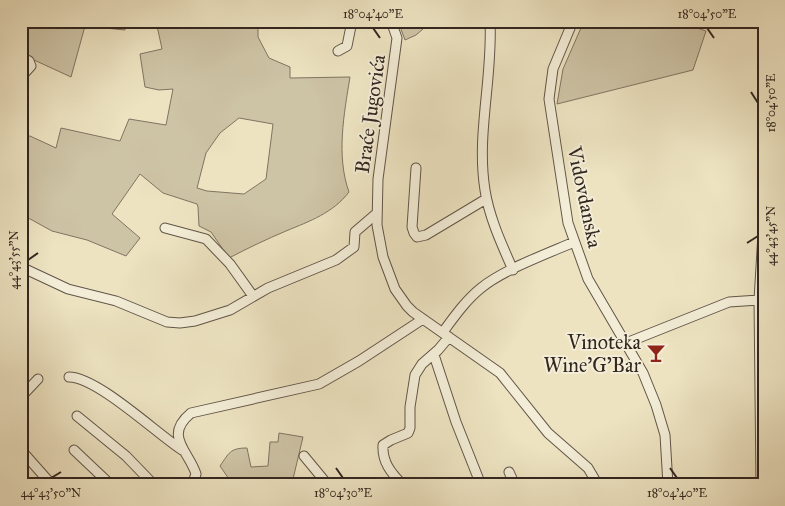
<svg xmlns="http://www.w3.org/2000/svg" width="785" height="506" viewBox="0 0 785 506" font-family="'IM FELL Great Primer',serif">
<style>
.green{fill:#cdc3a5;stroke:#807462;fill-rule:evenodd}
.lines{fill:none;stroke-linecap:round;stroke-linejoin:round}
.minor-casing{stroke:#615548;stroke-width:11}
.minor{stroke:#f3edd7;stroke-width:9}
.ticks{fill:none;stroke:#32261f;stroke-width:2}
.labels{text-anchor:middle;dominant-baseline:central;stroke-width:4;stroke-linejoin:round;paint-order:stroke}
.street-label{font-size:20px;fill:#32261f;stroke:#f3edd7}
.poi-label{font-size:20px;fill:#32261f;stroke:#f3edd7;text-anchor:end}
.neatline{fill:none;stroke:#32261f;stroke-width:2}
.ticks-label{font-size:12px;text-anchor:middle;fill:#32261f}
</style>
<rect width="100%" height="100%" fill="#ede3c1"/>
<filter id="stains"><feTurbulence type="fractalNoise" baseFrequency=".004" numOctaves="4"/><feColorMatrix values="0 0 0 0 .2 0 0 0 0 .09 0 0 0 0 .02 0 0 0 .5 -.17"/></filter>
<radialGradient id="worn" r=".72"><stop offset=".6" stop-color="#630" stop-opacity="0"/><stop offset="1" stop-color="#630" stop-opacity=".3"/></radialGradient>
<!-- green -->
<path class="green" d="M21,21H126L125,30L85,26L71,77L21,54Z
M156,21H258V37L269,58L290,67V78L350,77C344,114 336,156 349,192C333,213 310,221 286,231C267,239 248,248 229,258L211,232L199,226L198,207L197,204L163,193L140,174L112,214L140,238L126,256L87,240L52,231L21,214V137L30,136L56,148L61,128L120,141L129,119L166,125L173,89L159,90L145,87L140,54L162,49ZM239,118L273,124L266,179L244,194L207,191L197,188L206,153L220,133Z
M398,21H423V29L416,35L405,40Z
M584,21H677L706,31L693,70L557,104L563,69Z
M279,433L303,437L293,479L285,485H233L220,466C229,453 230,448 247,448L251,467L268,466L270,442H278Z"/>
<g class="lines">
<!-- minor casing -->
<g class="minor-casing">
<path id="minor" d="M391,21L397,38L378,179L377,225L383,257L395,289L407,306L413,312L500,373L548,433L588,468L598,485
M490,21C493,77 476,135 485,190C489,217 502,245 513,270
M573,21L553,69L549,99L568,223L588,279L643,373L656,405L665,435L668,485
M338,51L347,46L351,26L350,21
M21,57L29,61L31,66L21,77
M416,168L412,227L414,233L417,237L426,235L486,199
M165,228L206,239L230,264L253,296
M21,267L68,289L116,301L167,322L180,323L195,321L230,310L268,288L336,260L354,247L355,232L376,214
M443,332C454,317 466,300 481,288C503,270 546,254 574,242
M626,343L729,302L759,300
M434,355L456,422L481,485
M69,377C97,377 156,433 182,450
M21,397L38,379
M77,416L126,456L154,485
M21,450L52,485
M74,450L111,485
M304,456L328,485
M509,472L515,485
M192,485L196,474C189,451 163,436 191,413L319,384L359,361L423,319
M403,485C391,473 382,462 383,445L391,440L408,433L410,428V407L415,375L422,364L438,350L449,337
M761,485L759,300L764,217"/>
</g>
<!-- minor -->
<use href="#minor" class="minor"/>
</g>
<!-- ticks -->
<path class="ticks" d="M373,28L380,38M707,28L714,38M751,92L758,103M747,243L758,236M28,260L38,253M336,468L343,478M670,468L677,478M51,478L61,472"/>
<!-- icons -->
<defs>
<g id="bar-bare" transform="scale(1.5)"><path d="M-6-5H6L.8 .8V4.5H3.5V6h-7V4.5H-.8V.8Z" fill="#8f2418" stroke="#f3edd7" stroke-width="2.5" paint-order="stroke"/></g>
</defs>
<g fill-rule="evenodd">
<use href="#bar-bare" x="656" y="353"/>
</g>
<g class="labels">
<!-- street labels -->
<g class="street-label">
<text transform="translate(370 114) rotate(-82)">Braće Jugovića</text>
<text transform="translate(585 197) rotate(78)">Vidovdanska</text>
</g>
<!-- poi labels -->
<g class="poi-label">
<text x="641" y="342">Vinoteka<tspan x="641" dy="23">Wine'G'Bar</tspan></text>
</g>
</g>
<!-- margin -->
<rect width="785" height="506" fill="none" stroke="#ede3c1" stroke-width="55"/>
<rect x="28" y="28" width="730" height="450" class="neatline"/>
<g class="ticks-label">
<text x="373" y="18">18°04'40"E</text>
<text x="707" y="18">18°04'50"E</text>
<text transform="translate(771 103) rotate(-90)" y="4">18°04'50"E</text>
<text transform="translate(771 236) rotate(-90)" y="4">44°43'45"N</text>
<text transform="translate(14 260) rotate(-90)" y="4">44°43'55"N</text>
<text x="51" y="497">44°43'50"N</text>
<text x="343" y="497">18°04'30"E</text>
<text x="677" y="497">18°04'40"E</text>
</g>
<rect width="100%" height="100%" filter="url(#stains)"/>
<rect width="100%" height="100%" fill="url(#worn)"/>
</svg>
